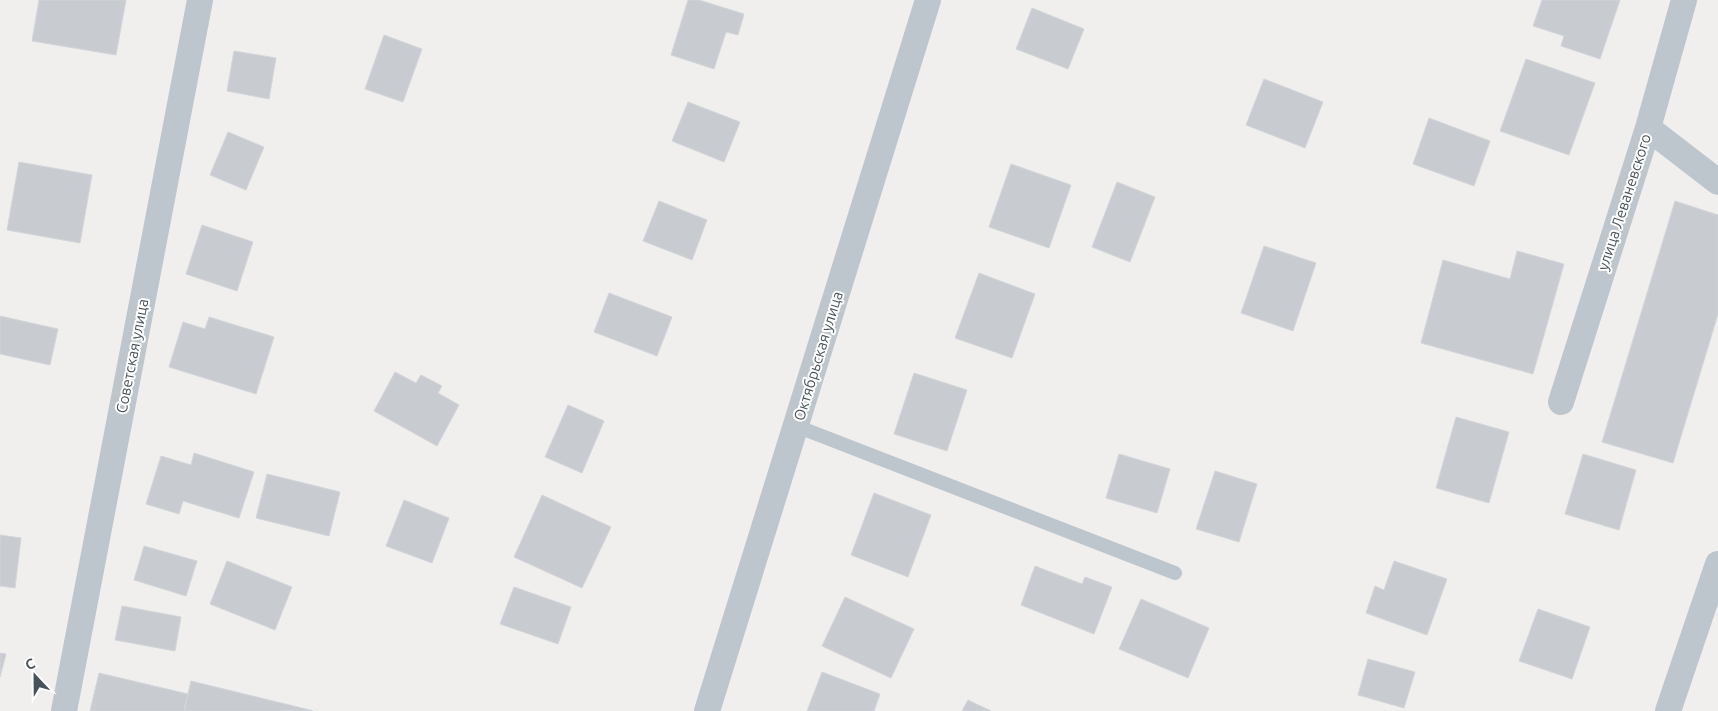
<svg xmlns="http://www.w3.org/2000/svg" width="1718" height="711" viewBox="0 0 1718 711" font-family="Ubuntu,sans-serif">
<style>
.building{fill:#c8ccd1;stroke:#d2d5d9}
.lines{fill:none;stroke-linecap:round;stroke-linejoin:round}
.service{stroke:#bdc6cc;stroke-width:14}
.minor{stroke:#bdc6cc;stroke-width:26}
.labels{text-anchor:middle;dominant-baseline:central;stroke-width:4;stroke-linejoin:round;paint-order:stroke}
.street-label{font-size:15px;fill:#47535a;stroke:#fff}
</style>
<rect width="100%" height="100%" fill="#f1eeee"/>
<!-- building -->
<path class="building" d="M39,0H126L116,55L32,41Z
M688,0H699L744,14L738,35L726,32L714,69L671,55Z
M1542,0H1620L1600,59L1561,46L1564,36L1533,26Z
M1032,8L1084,29L1068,69L1016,49Z
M384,35L422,49L403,102L365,89Z
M234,51L276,58L269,99L227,91Z
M1526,59L1595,83L1569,155L1500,131Z
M1264,79L1323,102L1305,148L1246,125Z
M688,102L740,122L724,162L672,141Z
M1429,118L1490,141L1474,186L1413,164Z
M228,132L264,147L246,190L210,175Z
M19,162L92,175L80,243L7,230Z
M1011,164L1071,185L1049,248L989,227Z
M1117,182L1155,197L1130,262L1092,247Z
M659,201L707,220L692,260L643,241Z
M1675,201L1718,215V314L1673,463L1602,442Z
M202,225L253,242L237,291L186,274Z
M1264,246L1316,263L1293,331L1241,313Z
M1517,251L1564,264L1533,374L1421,343L1443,260L1510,279Z
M979,273L1035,294L1012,358L955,338Z
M609,293L672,317L657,356L594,332Z
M0,316L58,329L50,365L0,354Z
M209,317L274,337L256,394L169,367L183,322L205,329Z
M395,372L416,383L421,375L442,386L438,393L459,405L437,446L374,411Z
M914,373L967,390L947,451L894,434Z
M568,405L604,421L582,473L545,457Z
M1456,417L1509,432L1489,503L1436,488Z
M194,453L254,472L239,518L183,501L179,514L146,504L161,456L191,465Z
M1119,454L1170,469L1157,513L1106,498Z
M1583,454L1636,470L1619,530L1565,514Z
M1215,471L1257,484L1239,542L1196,529Z
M267,474L340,492L329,536L256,518Z
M874,493L931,515L908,577L851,555Z
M542,495L611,527L582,588L514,557Z
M404,500L449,518L432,563L386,546Z
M0,535L21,538L15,588L0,586Z
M144,546L197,561L186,596L134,580Z
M227,561L292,587L275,630L210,604Z
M1394,561L1447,579L1427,635L1366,613L1375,586L1384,590Z
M1035,566L1082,584L1085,577L1112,587L1094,634L1021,605Z
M514,587L571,607L558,644L500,624Z
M845,597L914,629L891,678L822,646Z
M1141,599L1209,628L1188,678L1119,649Z
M122,606L181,617L175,651L115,640Z
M1538,609L1590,627L1572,679L1519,661Z
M0,653L6,654L0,677Z
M1368,659L1415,672L1404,708L1358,695Z
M822,672L880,694L874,711H807Z
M99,673L188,694L184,711H90Z
M191,681L314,711H184Z
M968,700L991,711H962Z"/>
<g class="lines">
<!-- service -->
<path class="service" d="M796,426L1175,573"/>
<!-- minor -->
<path class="minor" d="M1648,128L1718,182
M1561,402L1648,128L1684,0
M64,711L200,0
M707,711L928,0
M1668,711L1718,564"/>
</g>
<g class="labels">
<!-- street labels -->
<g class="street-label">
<text transform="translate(1624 202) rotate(-72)">улица Леваневского</text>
<text transform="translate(132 356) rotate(-79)">Советская улица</text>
<text transform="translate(818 356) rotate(-73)">Октябрьская улица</text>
</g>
</g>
<!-- north arrow -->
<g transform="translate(35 676) rotate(338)" stroke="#ffffff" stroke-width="4" paint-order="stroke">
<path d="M0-4L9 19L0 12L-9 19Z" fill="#47535a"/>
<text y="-8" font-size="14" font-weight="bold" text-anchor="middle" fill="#47535a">С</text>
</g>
</svg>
